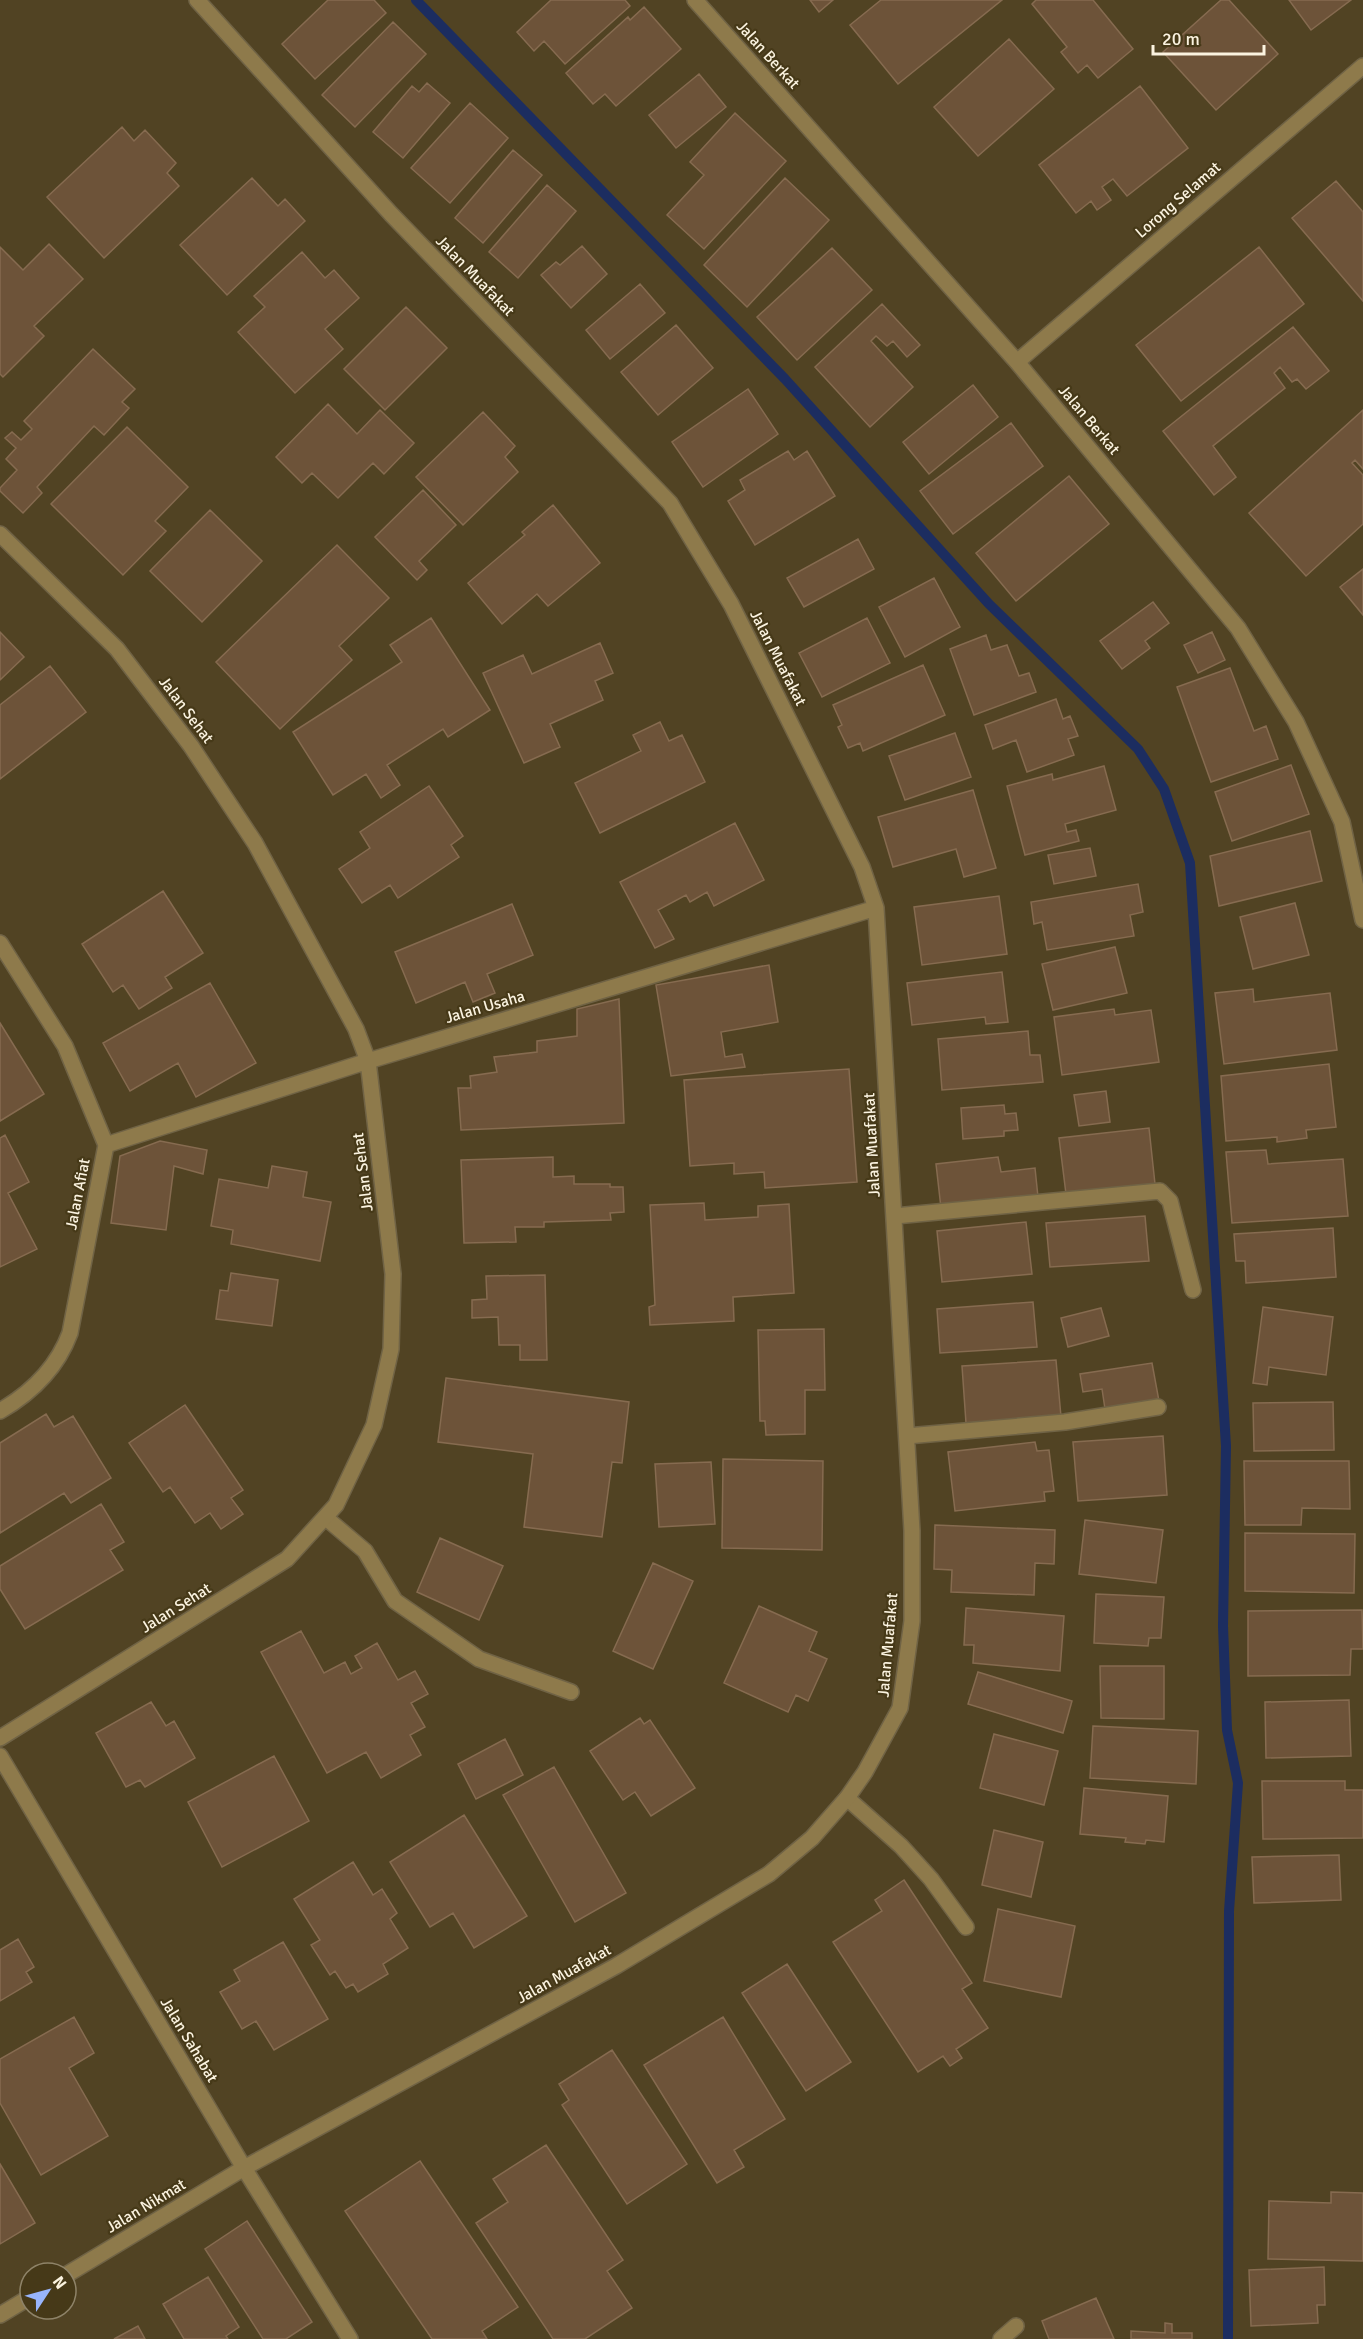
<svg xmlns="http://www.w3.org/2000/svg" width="1363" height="2339" viewBox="0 0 1363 2339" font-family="Signika,sans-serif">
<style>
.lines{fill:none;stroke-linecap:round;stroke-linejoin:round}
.stream{stroke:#1c2d60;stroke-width:10}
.building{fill:#6d5339;stroke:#866b50;stroke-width:1.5}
.service-casing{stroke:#706345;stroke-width:18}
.minor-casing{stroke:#706345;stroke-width:18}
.service{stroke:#8e7a4b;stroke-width:15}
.minor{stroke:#8e7a4b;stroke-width:15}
.labels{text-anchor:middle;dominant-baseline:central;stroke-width:4.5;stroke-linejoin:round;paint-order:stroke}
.street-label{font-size:16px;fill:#fbf3e0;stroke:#463918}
</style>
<rect width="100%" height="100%" fill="#514323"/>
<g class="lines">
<!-- stream -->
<path class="stream" d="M416,0L785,379L989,604L1138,749L1164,789L1190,863L1226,1446L1223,1626L1227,1730L1238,1783L1229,1911L1228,2339"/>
</g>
<!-- building -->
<path class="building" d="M328,0H374L386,13L315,79L282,44Z
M551,0H625L630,6L565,64L544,41L534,51L517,32Z
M810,0H833L819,12Z
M881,0H1002L898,84L850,25Z
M1036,0H1093L1133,49L1098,78L1087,65L1078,73L1061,52L1067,47L1032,4Z
M1221,0H1229L1278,54L1216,110L1163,52Z
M1289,0H1351L1311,30Z
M644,7L681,49L616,106L605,94L593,104L566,73L628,17L630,20Z
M393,22L426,54L355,127L322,95Z
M1009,39L1054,89L978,156L934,107Z
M699,74L726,107L676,148L649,115Z
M427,83L450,103L403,158L373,132L412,86L419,92Z
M1140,86L1188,148L1127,196L1113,179L1102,187L1111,200L1097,210L1091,201L1076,213L1039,165Z
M470,103L508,138L450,203L411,168Z
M735,113L786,161L704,249L667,215L704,175L690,162Z
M122,127L134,141L145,130L176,163L167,173L179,186L104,258L47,197Z
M513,150L542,175L483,243L455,218Z
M252,178L278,206L285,199L305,221L227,295L180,245Z
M785,178L829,220L747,307L704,265Z
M1336,181L1363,212V301L1292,218Z
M547,185L576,211L518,278L489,252Z
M49,244L83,279L34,326L44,336L3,377L0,374V247L23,270Z
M582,246L607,274L571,308L541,275L556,262L560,265Z
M1259,247L1304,304L1181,401L1136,345Z
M832,248L872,290L797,360L757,317Z
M302,252L325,278L334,270L359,298L325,329L343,349L295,393L238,332L265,307L254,296Z
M640,284L665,313L610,359L586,330Z
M882,304L920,345L907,357L893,341L887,346L876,336L871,341L913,387L870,427L815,367Z
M406,307L447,348L385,410L344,369Z
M676,325L713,368L658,415L621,372Z
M1293,327L1329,371L1306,389L1297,379L1292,382L1280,367L1274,373L1285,388L1213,446L1236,477L1214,495L1163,431Z
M93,349L135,389L122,402L129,408L104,435L94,426L37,487L42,493L23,513L0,491V488L17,470L6,459L16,448L5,438L12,432L21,440L32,429L24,421Z
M973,385L998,417L929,474L903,442Z
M748,389L778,434L703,487L672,442Z
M328,404L357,434L380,410L414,443L384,474L373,463L338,498L312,473L302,483L276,457Z
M1363,410V469L1355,460L1352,463L1363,475V524L1306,576L1249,513Z
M483,412L515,446L505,457L518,472L463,525L416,477Z
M1011,423L1043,466L953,534L920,491Z
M127,427L188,487L155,521L166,531L123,575L51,504Z
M788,451L794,460L807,451L835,496L755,545L728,501L745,490L740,480Z
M1069,476L1109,524L1016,601L976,553Z
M423,490L456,525L419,561L427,570L417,580L375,537Z
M553,505L600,563L548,606L537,594L502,624L468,583L525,535L522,532Z
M210,510L262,561L202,622L150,571Z
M858,539L874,569L804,607L787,578Z
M337,545L389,598L339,646L352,660L280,729L216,662Z
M1363,569V615L1340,587Z
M934,578L960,627L905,657L879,607Z
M1153,602L1169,623L1145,641L1150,648L1122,669L1100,641Z
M431,618L490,710L448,737L443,729L387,765L400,785L381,798L366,774L333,795L293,732L402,662L390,645Z
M867,618L890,663L822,697L799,653Z
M0,632L24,657L0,680Z
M1212,632L1225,660L1198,673L1184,645Z
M986,635L991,650L1007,645L1019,676L1029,673L1036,692L974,715L950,649Z
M600,643L613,673L595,681L603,700L550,724L560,747L524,763L483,673L523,655L532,674Z
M923,665L945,715L863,751L860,743L848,748L838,727L842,725L833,705Z
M50,666L86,712L0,779V705Z
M1230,668L1254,731L1266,726L1278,759L1211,782L1177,687Z
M1056,699L1063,719L1070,716L1078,736L1068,739L1074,755L1027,772L1016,740L993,749L985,725Z
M660,722L669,741L682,735L705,782L600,833L575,783L641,751L633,735Z
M955,733L971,777L905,800L889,756Z
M1291,765L1309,814L1232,841L1215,792Z
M1104,766L1116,810L1065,824L1067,832L1076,830L1079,841L1025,855L1007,786L1052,774L1053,780Z
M429,786L463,836L451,845L459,857L398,898L390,885L362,903L339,869L370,848L360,832Z
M973,790L996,868L964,877L956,849L893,867L878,817Z
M735,823L764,880L714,906L707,892L690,902L686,895L658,910L674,939L655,948L620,882Z
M1310,831L1322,881L1219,906L1210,856Z
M1090,848L1096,876L1054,884L1048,855Z
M1138,884L1143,912L1130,915L1134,936L1047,950L1042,922L1034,924L1031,902Z
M163,891L203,953L165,977L172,988L139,1009L123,985L113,992L82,944Z
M999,896L1007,954L922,965L914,907Z
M1295,903L1309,955L1253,969L1240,917Z
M512,904L533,955L487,974L495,993L473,1002L465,982L416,1003L395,952Z
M1115,947L1127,993L1053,1010L1042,964Z
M769,965L778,1022L721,1032L725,1057L742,1054L745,1067L671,1076L656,985Z
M1002,972L1008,1022L986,1024L985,1017L912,1025L907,983Z
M210,983L256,1063L196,1097L178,1063L130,1091L103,1043Z
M1253,989L1254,1002L1330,993L1337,1050L1224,1064L1215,993Z
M619,999L624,1123L461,1130L458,1088H471L470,1076L497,1072L494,1057L537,1052V1041L577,1036V1009Z
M1114,1009L1115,1015L1151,1010L1159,1062L1062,1075L1054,1017Z
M0,1023L44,1094L0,1121Z
M1028,1031L1030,1055H1040L1043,1082L942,1090L938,1039Z
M1329,1064L1336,1127L1306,1130L1307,1138L1277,1142V1137L1226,1141L1221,1076Z
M849,1069L857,1182L765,1188L764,1172L734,1174V1163L690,1166L684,1080Z
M1106,1091L1110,1122L1079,1126L1074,1095Z
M1004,1105L1005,1114L1016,1113L1018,1130L1004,1131V1136L963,1139L961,1108Z
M1149,1128L1155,1184L1066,1194L1059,1138Z
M5,1135L29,1182L8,1193L37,1249L0,1267V1138Z
M160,1141L207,1150L203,1174L174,1166L166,1230L111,1223L120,1156Z
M1266,1150L1268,1164L1343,1159L1348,1216L1232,1223L1226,1152Z
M553,1157V1177L574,1176V1184H610V1187H623L624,1212L610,1213L611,1220L544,1222V1227H515L516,1242L464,1243L461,1160Z
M998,1157L1001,1172L1035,1168L1038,1197L941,1208L936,1164Z
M272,1166L307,1172L303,1197L331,1202L320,1261L231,1244L233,1230L211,1226L219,1179L268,1188Z
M704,1203L705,1220L758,1217V1206L789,1204L794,1293L733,1297L734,1321L650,1325L649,1307L655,1305L650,1205Z
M1145,1216L1149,1261L1050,1267L1046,1223Z
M1026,1222L1032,1274L942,1282L937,1231Z
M1333,1228L1336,1277L1246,1283L1245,1261H1236L1234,1234Z
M231,1273L278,1280L272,1326L216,1319L220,1290L228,1291Z
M545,1275L547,1360H520V1345H499L498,1317L472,1318V1300L487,1299L486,1276Z
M1033,1302L1037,1347L940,1353L937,1309Z
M1263,1307L1333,1317L1326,1375L1269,1367L1267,1385L1253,1383Z
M1101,1308L1109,1336L1068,1347L1061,1318Z
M824,1329L825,1390H805V1434L766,1435L765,1421H760L758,1330Z
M1056,1360L1061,1417L966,1423L962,1366Z
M1152,1363L1159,1401L1105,1409L1102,1389L1083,1392L1080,1374Z
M446,1378L629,1402L622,1463L612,1462L602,1537L524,1527L533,1454L438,1442Z
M1333,1402L1334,1450L1254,1451L1253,1403Z
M185,1405L243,1490L231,1498L243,1514L221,1529L210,1513L195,1523L170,1487L163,1492L129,1443Z
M46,1414L54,1427L73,1416L111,1478L71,1503L64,1493L0,1533V1443Z
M1163,1436L1167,1495L1078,1501L1073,1442Z
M1035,1442L1037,1451L1049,1450L1054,1491L1044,1492L1045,1501L955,1511L948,1452Z
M723,1459L823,1461L822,1550L722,1548Z
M1244,1461H1349L1350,1509L1302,1508L1301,1525H1245Z
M711,1462L715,1524L659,1527L655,1464Z
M101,1504L124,1542L110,1550L123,1570L25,1629L0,1589V1566Z
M1085,1520L1163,1530L1156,1583L1079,1574Z
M935,1525L1055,1530L1054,1564L1035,1563L1034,1595L951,1592L952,1570L934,1569Z
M1245,1533L1355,1534L1354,1593L1245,1591Z
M440,1538L503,1566L479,1620L417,1592Z
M653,1563L693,1581L653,1669L613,1651Z
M1096,1594L1164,1597L1161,1638H1149L1148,1646L1094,1643Z
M759,1606L817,1632L809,1651L827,1659L808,1701L796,1695L788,1712L724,1683Z
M966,1608L1064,1616L1060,1671L973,1663L974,1645H964Z
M1362,1610L1363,1649H1351L1350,1675L1248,1676V1611Z
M301,1631L324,1673L345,1662L351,1674L362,1668L355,1656L377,1643L398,1680L415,1671L428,1694L411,1703L425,1727L410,1735L421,1755L381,1778L366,1752L327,1773L261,1652Z
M1100,1666H1164V1719L1101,1718Z
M978,1672L1072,1701L1063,1733L968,1704Z
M1349,1700L1351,1756L1266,1758L1265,1702Z
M151,1702L166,1726L174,1721L195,1758L145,1787L140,1780L126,1787L96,1733Z
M640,1718L644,1724L650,1720L695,1788L651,1816L635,1792L623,1800L590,1751Z
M1093,1726L1198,1731L1196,1784L1090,1778Z
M994,1734L1058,1751L1044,1805L980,1788Z
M505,1739L523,1775L476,1799L458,1764Z
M274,1756L309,1821L222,1867L188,1802Z
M554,1767L626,1893L575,1922L503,1795Z
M1262,1781H1345V1790H1363V1838L1263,1839Z
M1084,1788L1168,1796L1164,1842L1146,1840L1145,1844L1125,1842L1126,1838L1080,1834Z
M464,1815L527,1916L474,1948L453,1913L430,1927L390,1862Z
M994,1830L1043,1842L1031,1897L982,1885Z
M1339,1855L1341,1900L1254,1903L1252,1857Z
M353,1862L373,1895L382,1889L397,1913L390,1919L408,1948L383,1964L388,1974L358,1992L353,1984L346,1988L335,1971L330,1975L311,1945L320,1940L294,1899Z
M904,1880L972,1983L962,1989L988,2028L956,2049L962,2058L950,2066L943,2056L918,2072L833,1942L882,1911L875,1900Z
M998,1909L1075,1926L1061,1997L984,1981Z
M18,1939L34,1967L26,1972L32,1982L0,2001V1950Z
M283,1942L328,2019L274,2050L256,2021L242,2029L220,1992L240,1981L234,1970Z
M787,1964L851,2062L806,2091L742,1993Z
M74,2017L94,2053L69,2068L108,2136L41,2175L0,2103V2059Z
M723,2017L785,2119L734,2150L744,2167L717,2183L644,2065Z
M612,2050L687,2164L627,2204L562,2105L569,2100L559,2084Z
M546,2145L623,2260L607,2271L632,2308L585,2339H553L476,2223L508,2202L493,2179Z
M420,2161L518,2307L482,2331L487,2339H432L345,2211Z
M0,2164L35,2223L0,2244Z
M1331,2192L1363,2193V2261L1268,2259L1269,2201L1331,2203Z
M247,2221L312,2322L286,2339H263L205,2249Z
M1324,2267L1325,2305H1317L1318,2323L1251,2326L1249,2270Z
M208,2277L239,2327L226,2336L228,2339H184L163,2304Z
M1096,2298L1114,2339H1049L1042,2321Z
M1165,2323L1172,2324V2333H1192V2339H1131V2331L1165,2333Z
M138,2326L145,2339H114Z"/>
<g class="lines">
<!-- service casing -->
<g class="service-casing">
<path id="service" d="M326,1518L365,1551L395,1601L479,1659L571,1692
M847,1798L901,1846L931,1879L966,1927"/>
</g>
<!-- minor casing -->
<g class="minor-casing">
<path id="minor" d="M695,0L1017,362L1238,628L1296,722L1342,822L1363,920
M1017,362L1363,66
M0,534L117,649L191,746L255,843L356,1029L368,1061L393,1274L391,1349L374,1425L336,1505L287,1559L0,1738
M0,943L65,1046L106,1145L70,1333C57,1368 33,1392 0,1411
M106,1145L368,1061L876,908
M895,1216L1160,1191L1170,1201L1193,1290
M907,1436L1065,1422L1158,1407
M0,1756L244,2168L350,2339
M66,2275L244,2168L616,1966L769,1874L812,1838L847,1798L865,1772L900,1708L912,1621V1531L876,908L862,867L731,604L670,503L391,214L197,0
M0,2315L30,2297
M1001,2339L1016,2326"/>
</g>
<!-- service -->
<use href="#service" class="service"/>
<!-- minor -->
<use href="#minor" class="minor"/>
</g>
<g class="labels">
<!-- street labels -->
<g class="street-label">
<text transform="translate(768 55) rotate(48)">Jalan Berkat</text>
<text transform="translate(1178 200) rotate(-41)">Lorong Selamat</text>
<text transform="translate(475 276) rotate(46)">Jalan Muafakat</text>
<text transform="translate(1089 420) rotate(50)">Jalan Berkat</text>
<text transform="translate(778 658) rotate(63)">Jalan Muafakat</text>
<text transform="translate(186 710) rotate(53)">Jalan Sehat</text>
<text transform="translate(485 1007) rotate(-16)">Jalan Usaha</text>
<text transform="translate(872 1145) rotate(-93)">Jalan Muafakat</text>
<text transform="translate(363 1172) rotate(-97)">Jalan Sehat</text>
<text transform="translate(78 1194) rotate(-79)">Jalan Afiat</text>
<text transform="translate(176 1608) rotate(-32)">Jalan Sehat</text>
<text transform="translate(888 1645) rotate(-85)">Jalan Muafakat</text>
<text transform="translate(564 1974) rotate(-29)">Jalan Muafakat</text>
<text transform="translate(189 2040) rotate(59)">Jalan Sahabat</text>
<text transform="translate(146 2206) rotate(-31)">Jalan Nikmat</text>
</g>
</g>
<!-- north arrow -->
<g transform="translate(48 2291) rotate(54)"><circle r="28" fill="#463918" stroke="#8e8368" stroke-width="1.5"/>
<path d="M0-4.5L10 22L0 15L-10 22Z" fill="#98b5fd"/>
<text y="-9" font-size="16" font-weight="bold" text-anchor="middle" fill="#fbf3e0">N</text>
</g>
<!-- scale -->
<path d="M1153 45v9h111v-9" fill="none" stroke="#fbf3e0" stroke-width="3"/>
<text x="1162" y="45" font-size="18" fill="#fbf3e0" stroke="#463918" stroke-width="4.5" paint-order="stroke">20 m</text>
</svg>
